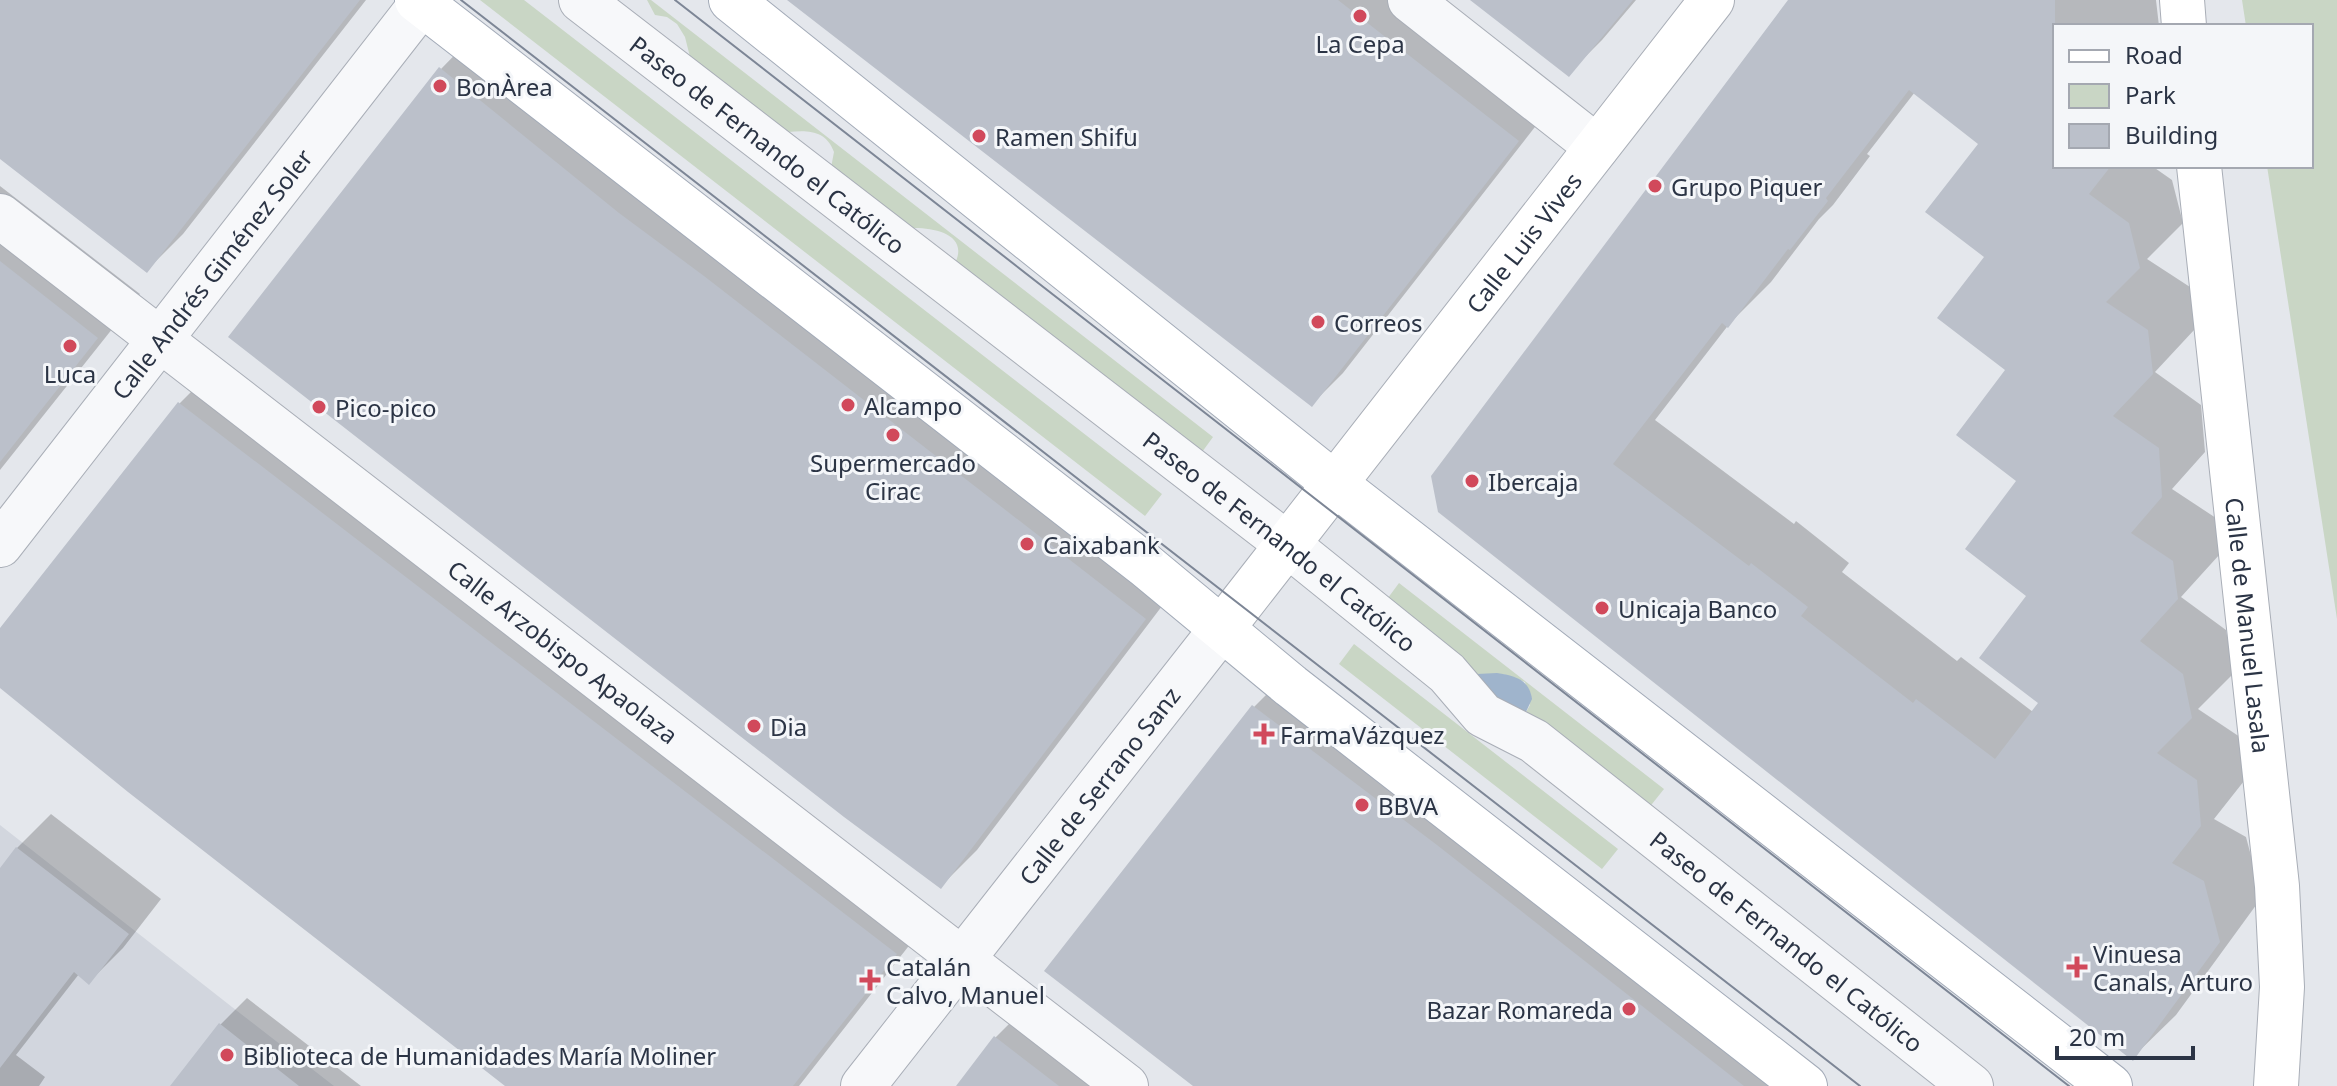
<svg xmlns="http://www.w3.org/2000/svg" width="2337" height="1086" viewBox="0 0 2337 1086" font-family="'Noto Sans',sans-serif">
<style>
.built{fill:#d2d6de}
.green{fill:#c9d6c5}
.water{fill:#9fb4cc}
.shadow{fill:#0003;fill-rule:evenodd}
.building{fill:#bbc0ca;fill-rule:evenodd}
.lines{fill:none;stroke-linecap:round;stroke-linejoin:round}
.street-casing{stroke:#a9aeb7;stroke-width:46}
.secondary-casing{stroke:#a9aeb7;stroke-width:46}
.primary-casing{stroke:#a3abb8;stroke-width:46}
.street{stroke:#f7f8fa;stroke-width:44}
.secondary{stroke:#fff;stroke-width:44}
.primary{stroke:#fff;stroke-width:44}
.tram{stroke:#7d8696;stroke-width:2}
.poi-dot{fill:#d1495b;stroke:#f4f6f9;stroke-width:3}
.labels{text-anchor:middle;dominant-baseline:central;stroke-width:6;stroke-linejoin:round;paint-order:stroke}
.poi-label{font-size:24px;fill:#2b3445;stroke:#f4f6f9;text-anchor:start}
.street-label{font-size:24px;fill:#2b3445;stroke:#f4f6f9}
</style>
<rect width="100%" height="100%" fill="#e4e7ec"/>
<!-- built -->
<path class="built" d="M0,825L232,1007L334,1086H0Z"/>
<!-- green -->
<path class="green" d="M480,0H524L1162,494L1145,516Z
M647,0H651L1213,437L1197,459L954,265C973,231 924,225 901,229L830,173L834,152C826,130 808,130 788,132L690,57L685,37L677,24L667,17L655,15Z
M2242,0H2337V619L2267,166H2311V26H2246Z
M1399,583L1664,789L1648,809L1525,714L1530,705L1525,682L1503,674H1477L1385,602Z
M1354,644L1618,849L1602,869L1339,664Z"/>
<!-- water -->
<path class="water" d="M1497,673C1515,676 1529,679 1532,699L1525,714L1506,717L1477,674Z"/>
<!-- shadow -->
<path class="shadow" d="M0,0H366L183,234L147,270L0,156Z
M790,0H1410L1549,109L1343,373L1311,405Z
M1473,0H1636L1602,40L1568,74Z
M1791,0H2156L2159,26H2055V166H2152L2172,180L2183,223L2147,259L2190,287L2195,329L2155,372L2201,405L2205,452L2172,489L2216,518L2220,554L2181,597L2226,630L2234,673L2198,709L2240,737L2244,781L2214,819L2246,837L2262,897L2176,1015L2132,1058L1439,511ZM1915,92L1981,143L1987,257L2008,370L2041,703L2033,712L1961,657L1957,661L1842,572L1849,563L1796,521L1794,524L1655,420L1730,323L1771,282L1819,219L1833,205L1870,156L1867,154Z
M477,32L1181,581L977,850L940,887L441,69Z
M0,186L140,294L0,470Z
M218,365L933,915L799,1086H508L0,685V632L180,403Z
M1284,677L1813,1086H1196L1254,707Z
M51,814L161,899L123,948L89,982L79,974L16,1055L45,1077L39,1086H0V872L17,848Z
M247,998L361,1086H173L220,1025Z
M1030,1003L1137,1086H958L996,1037Z"/>
<!-- building -->
<path class="building" d="M0,0H360L147,273L0,159Z
M787,0H1338L1519,141L1312,407Z
M1470,0H1633L1569,77Z
M1788,0H2055V166H2111L2089,194L2129,223L2140,268L2106,302L2148,330L2153,374L2113,416L2159,448L2162,497L2131,533L2173,561L2178,599L2140,641L2183,674L2192,718L2157,753L2197,780L2201,826L2172,863L2204,881L2220,942L2133,1061L1438,512L1431,476ZM1909,90L1978,144L1925,212L1984,257L1937,318L2005,370L1956,435L2016,481L1965,549L2026,596L1979,658L2038,703L1995,759L1916,699L1913,703L1801,616L1808,607L1751,563L1749,566L1613,464L1722,323L1728,328L1788,249L1790,250L1828,201L1826,198Z
M439,67L619,213L704,276L1146,619L941,889L844,817L228,337Z
M0,261L98,338L0,462Z
M178,402L897,954L793,1086H505L128,792L0,688V628Z
M1252,705L1437,845L1744,1086H1193L1044,971Z
M16,847L129,934L89,985L74,972L0,1068V868Z
M219,1023L299,1086H170Z
M994,1036L1059,1086H956Z"/>
<g class="lines">
<!-- street casing -->
<g class="street-casing">
<g id="street">
<path id="s1" d="M581,0L1287,544L1447,673L1483,715L1534,741L1971,1086"/>
<path d="M1410,0L1597,147"/>
<path id="s2" d="M0,216L1126,1086"/>
<path id="s3" d="M0,545L422,3"/>
<path id="s4" d="M863,1086L1223,627"/>
</g>
</g>
<!-- secondary casing -->
<g class="secondary-casing">
<g id="secondary">
<path d="M2182,0L2184,26"/>
<path id="s5" d="M2199,166L2277,886L2282,987L2276,1086"/>
<path id="s6" d="M1223,627L1712,0"/>
</g>
</g>
<!-- primary casing -->
<g class="primary-casing">
<path id="primary" d="M417,0L1145,565L1291,686L1805,1086
M731,0L1335,484L2110,1086"/>
</g>
<!-- street -->
<use href="#street" class="street"/>
<!-- secondary -->
<use href="#secondary" class="secondary"/>
<!-- primary -->
<use href="#primary" class="primary"/>
<!-- tram -->
<path class="tram" d="M461,0L1860,1086
M675,0L2069,1086"/>
</g>
<!-- markers -->
<g class="poi-dot">
<circle cx="1360" cy="16" r="8"/>
<circle cx="440" cy="86" r="8"/>
<circle cx="979" cy="136" r="8"/>
<circle cx="1655" cy="186" r="8"/>
<circle cx="1318" cy="322" r="8"/>
<circle cx="70" cy="346" r="8"/>
<circle cx="848" cy="405" r="8"/>
<circle cx="319" cy="407" r="8"/>
<circle cx="893" cy="435" r="8"/>
<circle cx="1472" cy="481" r="8"/>
<circle cx="1027" cy="544" r="8"/>
<circle cx="1602" cy="608" r="8"/>
<circle cx="754" cy="726" r="8"/>
<path d="M1260 722h8v8h8v8h-8v8h-8v-8h-8v-8h8z"/>
<circle cx="1362" cy="805" r="8"/>
<path d="M2073 955h8v8h8v8h-8v8h-8v-8h-8v-8h8z"/>
<path d="M866 968h8v8h8v8h-8v8h-8v-8h-8v-8h8z"/>
<circle cx="1629" cy="1009" r="8"/>
<circle cx="227" cy="1055" r="8"/>
</g>
<g class="labels">
<!-- poi labels -->
<g class="poi-label">
<text x="1360" y="43" text-anchor="middle">La Cepa</text>
<text x="456" y="86">BonÀrea</text>
<text x="995" y="136">Ramen Shifu</text>
<text x="1671" y="186">Grupo Piquer</text>
<text x="1334" y="322">Correos</text>
<text x="70" y="373" text-anchor="middle">Luca</text>
<text x="864" y="405">Alcampo</text>
<text x="335" y="407">Pico-pico</text>
<text x="893" y="462" text-anchor="middle">Supermercado<tspan x="893" dy="28">Cirac</tspan></text>
<text x="1488" y="481">Ibercaja</text>
<text x="1043" y="544">Caixabank</text>
<text x="1618" y="608">Unicaja Banco</text>
<text x="770" y="726">Dia</text>
<text x="1280" y="734">FarmaVázquez</text>
<text x="1378" y="805">BBVA</text>
<text x="2093" y="953">Vinuesa<tspan x="2093" dy="28">Canals, Arturo</tspan></text>
<text x="886" y="966">Catalán<tspan x="886" dy="28">Calvo, Manuel</tspan></text>
<text x="1613" y="1009" text-anchor="end">Bazar Romareda</text>
<text x="243" y="1055">Biblioteca de Humanidades María Moliner</text>
</g>
<!-- street labels -->
<g class="street-label">
<text stroke="none"><textPath href="#s1" startOffset="236">Paseo de Fernando el Católico</textPath></text>
<text stroke="none"><textPath href="#s6" startOffset="488">Calle Luis Vives</textPath></text>
<text stroke="none"><textPath href="#s3" startOffset="344">Calle Andrés Giménez Soler</textPath></text>
<text stroke="none"><textPath href="#s1" startOffset="884">Paseo de Fernando el Católico</textPath></text>
<text stroke="none"><textPath href="#s5" startOffset="462">Calle de Manuel Lasala</textPath></text>
<text stroke="none"><textPath href="#s2" startOffset="712">Calle Arzobispo Apaolaza</textPath></text>
<text stroke="none"><textPath href="#s4" startOffset="382">Calle de Serrano Sanz</textPath></text>
<text stroke="none"><textPath href="#s1" startOffset="1532">Paseo de Fernando el Católico</textPath></text>
</g>
</g>
<!-- legend -->
<rect x="2053" y="24" width="260" height="144" fill="#f4f6f9" stroke="#a4a8b1" stroke-width="2"/>
<rect x="2069" y="50" width="40" height="12" fill="#ffffff" stroke="#a4a8b1" stroke-width="2"/>
<text x="2125" y="64" font-size="24" fill="#2b3445">Road</text>
<rect x="2069" y="84" width="40" height="24" fill="#c9d6c5" stroke="#a4a8b1" stroke-width="2"/>
<text x="2125" y="104" font-size="24" fill="#2b3445">Park</text>
<rect x="2069" y="124" width="40" height="24" fill="#bbc0ca" stroke="#a4a8b1" stroke-width="2"/>
<text x="2125" y="144" font-size="24" fill="#2b3445">Building</text>
<!-- scale -->
<path d="M2057 1046v12h136v-12" fill="none" stroke="#2b3445" stroke-width="4"/>
<text x="2069" y="1046" font-size="24" fill="#2b3445" stroke="#f4f6f9" stroke-width="6" paint-order="stroke">20 m</text>
</svg>
